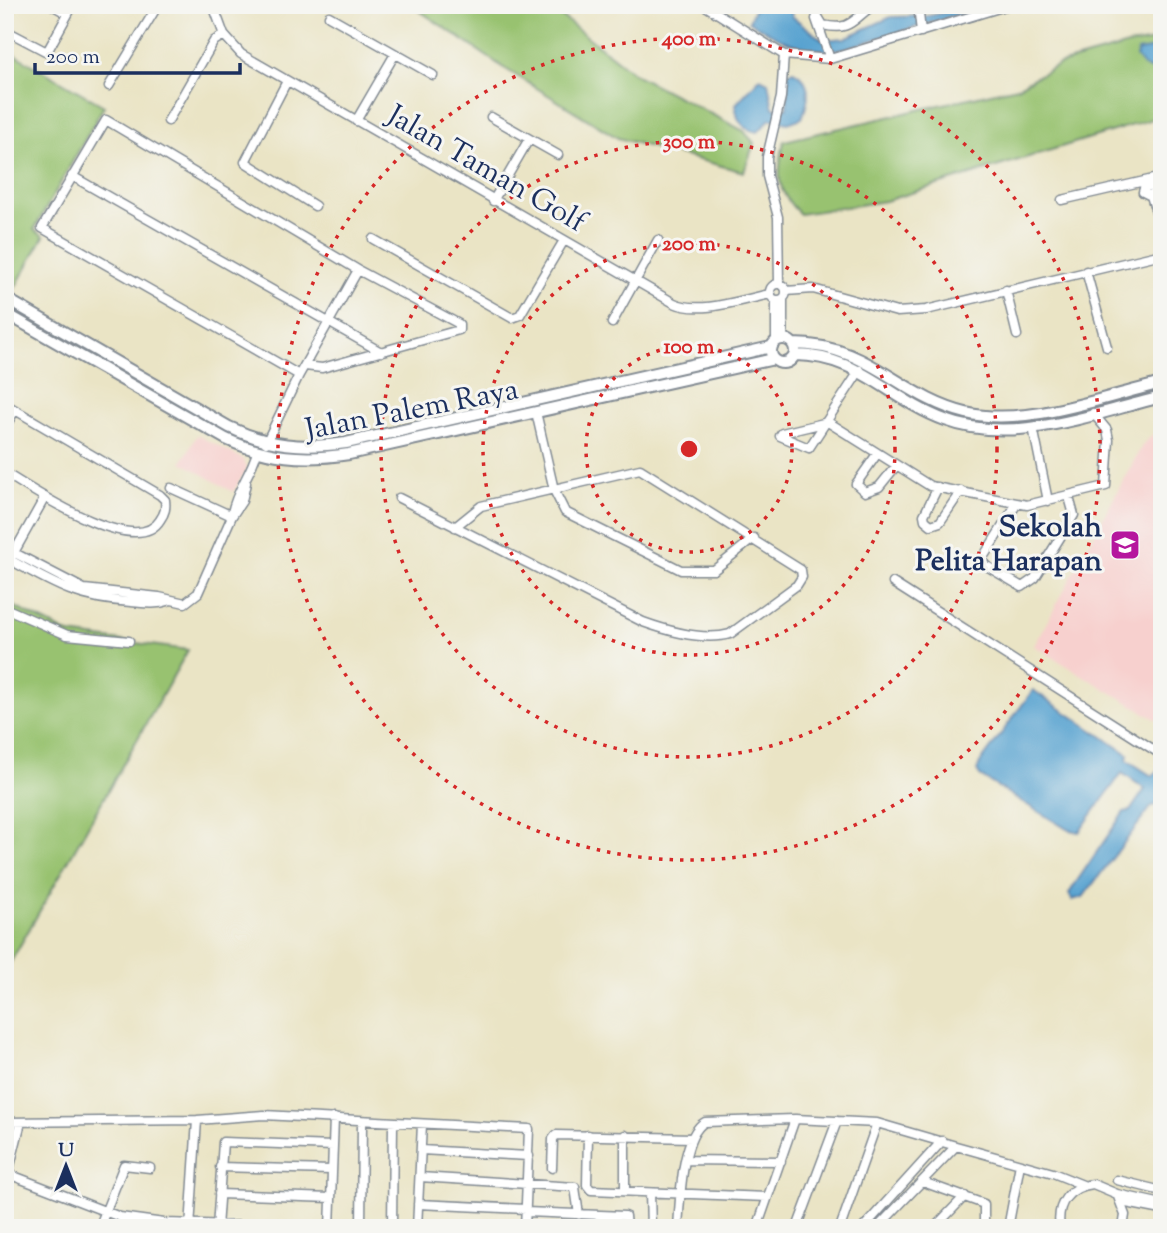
<svg xmlns="http://www.w3.org/2000/svg" width="1167" height="1233" viewBox="0 0 1167 1233" font-family="'Sorts Mill Goudy',serif">
<style>
.built{fill:#f7d0ce}
.green{fill:#98c26f;stroke:#5a7866;stroke-width:2}
.water{fill:#59a3d0;stroke:#3a6997;stroke-width:2}
.lines{fill:none;stroke-linecap:round;stroke-linejoin:round}
.street-casing{stroke:#828a92;stroke-width:11}
.secondary-casing{stroke:#828a92;stroke-width:14}
.street{stroke:#fff;stroke-width:8}
.secondary{stroke:#fff;stroke-width:10}
.ring{fill:none;stroke:#d62828;stroke-width:3.5;stroke-dasharray:3.5 7}
.labels{text-anchor:middle;dominant-baseline:central;stroke-width:6;stroke-linejoin:round;paint-order:stroke}
.street-label{font-size:30px;fill:#1b2f5e;stroke:#f6f6f2}
.poi-label{font-size:30px;font-weight:bold;fill:#1b2f5e;stroke:#f6f6f2;text-anchor:end}
.centre{fill:#d62828;stroke:#f6f6f2;stroke-width:3.5}
.ring-label{font-size:21px;text-anchor:middle;font-weight:bold;fill:#d62828;stroke:#f6f6f2;stroke-width:6;stroke-linejoin:round;paint-order:stroke}
</style>
<rect width="100%" height="100%" fill="#f6f6f2"/>
<filter id="ink" filterUnits="userSpaceOnUse"><feTurbulence type="fractalNoise" baseFrequency=".0143" numOctaves="2"/><feDisplacementMap in="SourceGraphic" scale="14" xChannelSelector="R" yChannelSelector="G"/><feConvolveMatrix kernelMatrix="1 2 1 2 8 2 1 2 1" color-interpolation-filters="sRGB"/></filter>
<filter id="wash" filterUnits="userSpaceOnUse"><feTurbulence type="fractalNoise" baseFrequency=".00686" numOctaves="4" result="noise"/><feDisplacementMap in="SourceGraphic" scale="28" xChannelSelector="R" yChannelSelector="G"/><feGaussianBlur stdDeviation="1.57" result="paint"/><feColorMatrix in="noise" values="0 0 0 0 0 0 0 0 0 0 0 0 0 0 0 0 0 1.4 0 .05"/><feComposite in="paint" operator="in"/></filter>
<g filter="url(#wash)">
<rect width="100%" height="100%" fill="#eae4c5"/>
<!-- built -->
<path class="built" d="M1162,426V723L1034,646L1143,444Z
M197,435L243,459L247,469L233,492L182,462Z"/>
<!-- green -->
<path class="green" d="M411,5H547L636,75L744,131L754,143L744,172L618,138L504,68Z
M1162,40V116L885,201L800,214C774,190 778,173 784,141L1017,87L1060,64L1128,45Z
M5,49L104,106L34,230L44,236L11,295L5,292Z
M5,602L69,634L188,650L5,972Z"/>
<!-- water -->
<path class="water" d="M756,5H788L793,17L823,40L845,38L891,17L929,16L953,11L960,5H990L842,49C804,54 780,40 749,21Z
M1162,47V75L1143,66L1136,57L1138,51Z
M793,71C813,80 809,101 802,118L788,123L770,119L758,132C743,130 735,119 736,104L760,78L768,82L773,108H787L788,73Z
M1033,690L1128,754L1127,760L1152,776L1162,768V804L1152,806L1083,897L1072,900L1069,894L1073,887L1124,812L1130,811L1145,789L1122,773L1079,832L1067,829L980,776L977,771L980,763Z"/>
</g>
<g filter="url(#ink)">
<g class="lines">
<!-- street casing -->
<g class="street-casing">
<path id="street" d="M52,5L68,14
M213,5L224,35L241,54L674,303C701,315 743,299 771,294
M704,5L784,55L830,59L1009,5
M811,5L823,25C852,32 853,18 874,5
M918,5L921,32
M329,16L433,75
M816,19L830,59
M5,30L47,52L73,5
M287,81L245,162L315,206
M109,86L158,5
M491,117L558,155
M168,121L214,41L224,35
M356,121L395,54
M72,176L381,352
M1146,181L1143,192L1151,196L1154,188L1147,185
M1151,196L1162,230
M1062,200L1162,177
M493,201L529,139
M373,239L512,318L520,315L563,242
M1086,271L1107,347
M779,284L778,217L767,176V157L781,97L784,55
M770 292a8 8 0 1 1 16 0a8 8 0 1 1-16 0Z
M1006,290L1017,335
M786,291L813,289L897,312L926,310L1162,254
M776,300V341
M612,323L658,240
M783,338V299
M305,366L322,368L459,330V324L358,270
M860,370L809,448L780,436L782,433L828,422L930,486L1027,505L1106,486L1109,440L1107,430L1093,413
M5,404L160,495L165,500C166,508 165,513 160,520C136,560 31,489 5,473
M536,412L554,490L565,512L681,570H714L754,538
M5,427L15,410
M1033,427L1048,501
M266,443L299,375L358,270L106,120L42,228L299,375
M877,454L856,484L865,492L879,487L896,466
M938,487L924,515L925,520L931,525L940,522L961,491
M171,488L232,516
M399,498L643,622C668,631 705,641 730,634L797,585L802,577L801,570L640,469L481,506L455,527
M1016,505L982,559L985,565L1022,587L1035,578L1074,515L1069,497
M232,513C236,491 251,474 257,452
M5,548L84,589L159,597L185,603L198,593L232,516L242,501L246,483
M12,556L45,497
M5,557C52,583 76,599 131,602C144,603 156,605 168,601
M893,583L1162,755
M5,608L67,635L129,641
M5,1122L197,1120L264,1115L529,1129L525,1228
M21,1122L9,1170L11,1175L120,1217L164,1223L342,1228
M588,1135L587,1185L591,1190L767,1197
M421,1150L529,1156
M685,1160L781,1161
M220,1167L331,1170
M552,1168L553,1139L556,1135L692,1138
M420,1177L575,1187L579,1215
M1117,1180L1162,1191
M923,1182L984,1204V1228
M625,1191V1135
M650,1193L651,1228
M219,1194L331,1198
M1117,1194L1162,1204
M1121,1202L1162,1210
M418,1204L526,1209
M526,1212L625,1216L626,1228
M99,1228L124,1165L150,1168
M190,1228L197,1120
M217,1228L223,1142L333,1146
M330,1228L334,1118
M361,1228L362,1122
M392,1228L393,1123
M417,1228L422,1124
M678,1228C680,1202 681,1135 705,1122L795,1119L877,1123L956,1146
M757,1228L795,1119
M797,1228L837,1121
M840,1228L877,1123
M863,1228L942,1141
M877,1228L956,1146L1053,1173L1083,1185
M934,1228L965,1196
M1008,1228L1020,1164
M1060,1228C1056,1203 1069,1187 1093,1184L1117,1194L1125,1215L1123,1228"/>
</g>
<!-- secondary casing -->
<g class="secondary-casing">
<path id="secondary" d="M5,298L229,427C269,446 303,449 346,443L771,347
M5,313L226,439C267,458 304,461 349,454L774,359
M771 351a12 12 0 1 1 24 0a12 12 0 1 1-24 0Z
M793,344C870,344 900,397 966,413C1026,427 1103,397 1162,383
M795,355C859,355 890,400 945,420C1014,446 1094,413 1162,397"/>
</g>
<!-- street -->
<use href="#street" class="street"/>
<!-- secondary -->
<use href="#secondary" class="secondary"/>
</g>
</g>
<!-- distance rings -->
<g class="ring">
<circle cx="689" cy="449" r="103"/>
<circle cx="689" cy="449" r="206"/>
<circle cx="689" cy="449" r="308"/>
<circle cx="689" cy="449" r="411"/>
</g>
<!-- icons -->
<defs>
<g id="school-square" transform="scale(1.575)"><rect x="-9" y="-9" width="18" height="18" rx="4" fill="#b5179e" stroke="#f6f6f2"/><path d="M0-5L7-2L0 1L-7-2ZM-4 1L0 2.5L4 1V4Q0 6-4 4Z" fill="#fff"/></g>
</defs>
<g fill-rule="evenodd">
<use href="#school-square" x="1125" y="545"/>
</g>
<g class="labels">
<!-- street labels -->
<g class="street-label">
<text transform="translate(486 170) rotate(30)">Jalan Taman Golf</text>
<text transform="translate(412 411) rotate(-11)">Jalan Palem Raya</text>
</g>
<!-- poi labels -->
<g class="poi-label">
<text x="1102" y="528">Sekolah<tspan x="1102" dy="34">Pelita Harapan</tspan></text>
</g>
</g>
<circle cx="689" cy="449" r="10" class="centre"/>
<g class="ring-label">
<text x="689" y="45">400 m</text>
<text x="689" y="148">300 m</text>
<text x="689" y="250">200 m</text>
<text x="689" y="353">100 m</text>
</g>
<!-- margin -->
<rect width="1167" height="1233" fill="none" stroke="#f6f6f2" stroke-width="28"/>
<!-- north arrow -->
<g transform="translate(66 1166)" stroke="#f6f6f2" stroke-width="5" paint-order="stroke">
<path d="M0-5L12 26L0 18L-12 26Z" fill="#1b2f5e"/>
<text y="-10" font-size="19" font-weight="bold" text-anchor="middle" fill="#1b2f5e">U</text>
</g>
<!-- scale -->
<path d="M35 63v10h205v-10" fill="none" stroke="#1b2f5e" stroke-width="3.5"/>
<text x="46" y="63" font-size="21" fill="#1b2f5e" stroke="#f6f6f2" stroke-width="5" paint-order="stroke">200 m</text>
</svg>
